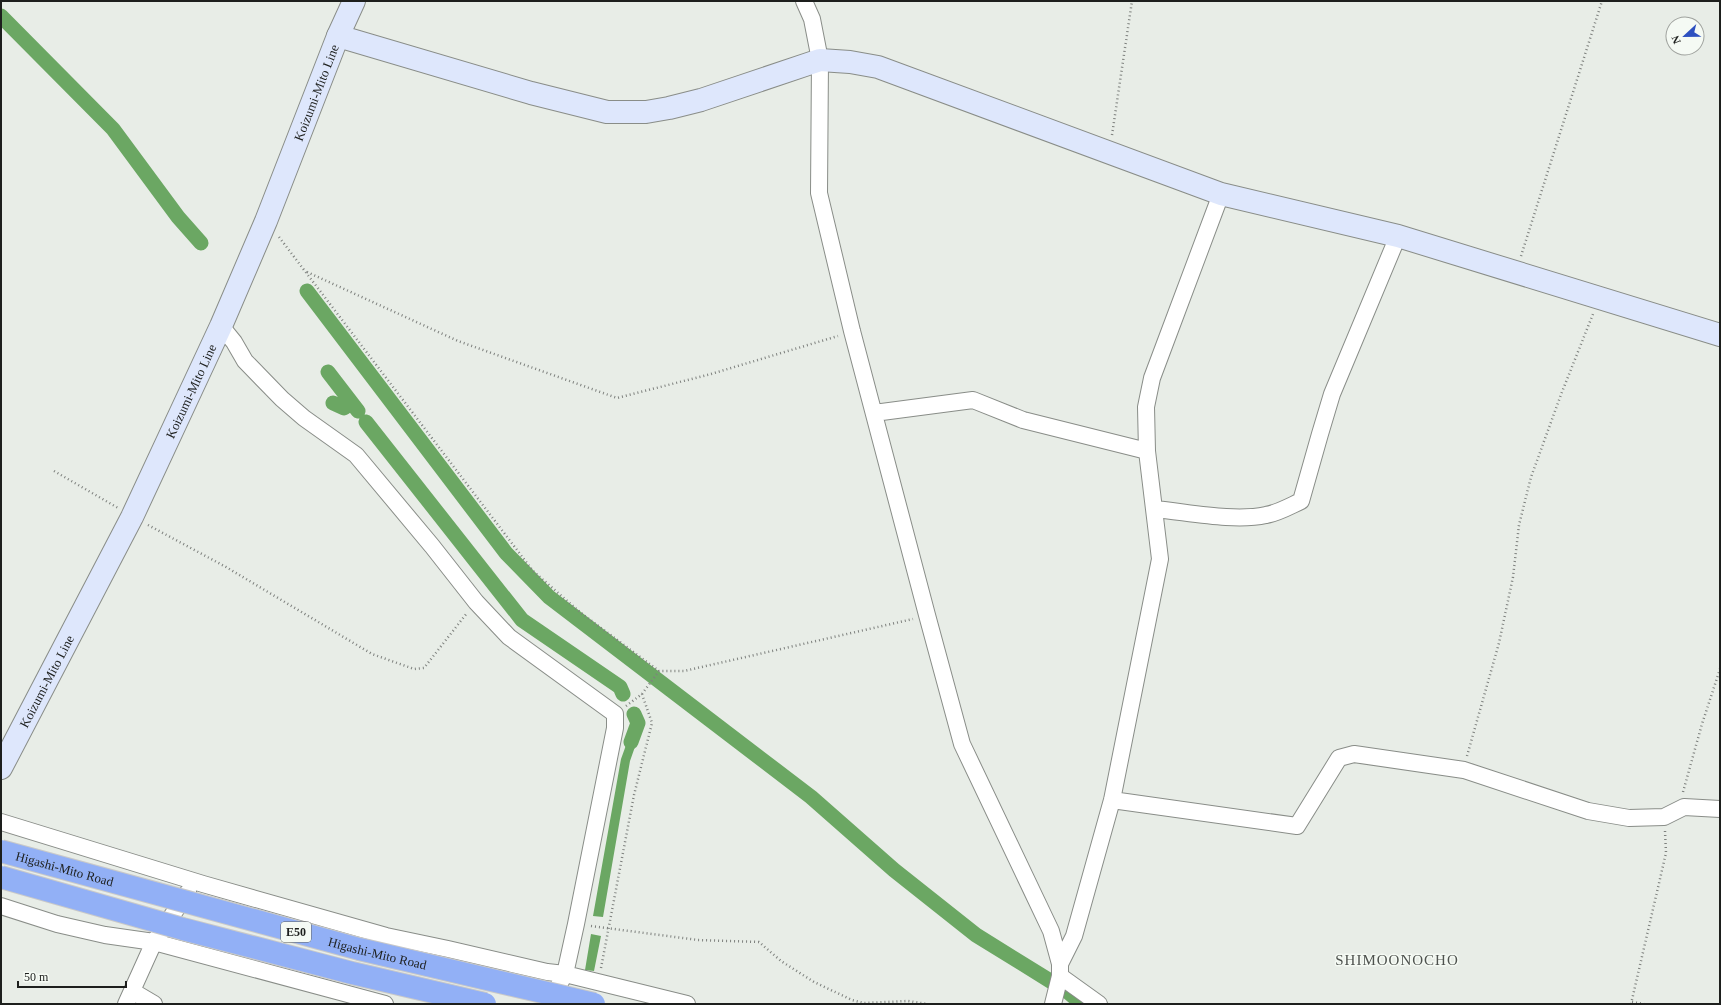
<svg xmlns="http://www.w3.org/2000/svg" width="1721" height="1005" viewBox="0 0 1721 1005" font-family="'Times New Roman',serif">
<style>
.water{fill:#6ba763}
.lines{fill:none;stroke-linecap:round;stroke-linejoin:round}
.canal{stroke:#6ba763;stroke-width:15}
.street-casing{stroke:#898d88;stroke-width:18}
.secondary-casing{stroke:#898d88;stroke-width:24}
.path{stroke:#7e817e;stroke-width:2.5;stroke-dasharray:1 3;stroke-linecap:butt}
.street{stroke:#fff;stroke-width:16}
.secondary{stroke:#dee7fc;stroke-width:22}
.highway-bridge-casing{stroke:#c9c9c9;stroke-width:24;stroke-linecap:butt}
.highway-bridge{stroke:#92b0f6;stroke-width:22}
.labels{text-anchor:middle;dominant-baseline:central;stroke-width:3;stroke-linejoin:round;paint-order:stroke}
.shield{fill:#f5faf4;stroke:#5e615e;stroke-width:1}
.shield-label{font-size:12px;font-weight:bold;fill:#1d1f1d}
.street-label{font-size:13px;fill:#1d1f1d;stroke:#f5faf4}
.quarter-label{font-size:15px;letter-spacing:1px;fill:#4e524e;stroke:#f5faf4}
</style>
<rect width="100%" height="100%" fill="#e8ede7"/>
<!-- water -->
<path class="water" d="M634,723L643,724L630,761L603,917L593,916L621,759Z
M591,934L601,936L594,971L585,970Z"/>
<g class="lines">
<!-- canal -->
<path class="canal" d="M1,16L113,129L178,217L201,243
M307,291L506,553L549,597L811,797L894,870L976,935L1068,992L1082,1004
M328,372L358,411
M333,403L344,408L351,403
M366,422L522,620L620,687L623,694
M631,742L638,723L634,714"/>
<!-- street casing -->
<g class="street-casing">
<path id="street" d="M804,1L812,19L820,60L819,193L852,331L927,615L962,744L1051,931L1060,964V976L1053,1004
M221,326L234,342L245,361L282,399L304,418L356,455L432,546L476,602L509,637L615,714V728L576,924L565,974L549,1003
M874,413L973,400L1023,420L1147,451
M1155,509C1188,512 1234,522 1266,515C1278,513 1290,506 1301,501L1320,434L1332,394L1398,236
M1112,800L1297,826L1339,758L1354,754L1464,770L1588,811L1629,818L1664,817L1684,807L1720,809
M1,822L203,884L386,936L448,949L547,972L565,974L687,1004
M1,906L57,924L105,935L154,942L385,1004
M1060,964L1074,936L1112,800L1160,559L1147,451L1146,407L1152,378L1221,194
M1060,976L1099,1004
M132,991L154,1004
M126,1004L154,942L188,892"/>
</g>
<!-- secondary casing -->
<g class="secondary-casing">
<g id="secondary">
<path d="M338,36L531,93L607,112H646L669,108L701,100L820,60L850,62L878,67L1221,194L1398,236L1720,335"/>
<path id="s1" d="M1,768L132,517L221,326L266,221L338,36L354,1"/>
</g>
</g>
<!-- path -->
<path class="path" d="M1112,135L1132,1
M279,237L533,571L581,613L659,671
M1521,256L1602,1
M307,272L458,341L617,398L711,374L838,336
M54,471L118,508
M148,525L226,567L372,654L414,669L424,668L467,613
M626,706L642,694L659,671H684L913,619
M1467,756L1499,643L1513,577L1519,525L1531,477L1562,392L1593,314
M1683,792L1702,724L1720,669
M591,926L698,940L759,942L781,961L814,982L852,1000L864,1003L908,1001L927,1004
M601,968L634,795L652,723L642,694
M1632,1002L1644,1004
M1631,1004L1666,853L1665,831"/>
<!-- street -->
<use href="#street" class="street"/>
<!-- secondary -->
<use href="#secondary" class="secondary"/>
<!-- highway-bridge casing -->
<g class="highway-bridge-casing">
<g id="highway-bridge">
<path id="s2" d="M1,851L359,949L594,1004"/>
<path d="M1,877L183,929L352,973L485,1004"/>
</g>
</g>
<!-- highway-bridge -->
<use href="#highway-bridge" class="highway-bridge"/>
</g>
<g class="labels">
<!-- shield labels -->
<rect class="shield" x="281" y="922" width="30" height="20" rx="3"/>
<g class="shield-label">
<text x="296" y="932">E50</text>
</g>
<!-- street labels -->
<g class="street-label">
<text stroke="none"><textPath href="#s1" startOffset="746">Koizumi-Mito Line</textPath></text>
<text stroke="none"><textPath href="#s1" startOffset="422">Koizumi-Mito Line</textPath></text>
<text stroke="none"><textPath href="#s1" startOffset="98">Koizumi-Mito Line</textPath></text>
<text stroke="none"><textPath href="#s2" startOffset="66">Higashi-Mito Road</textPath></text>
<text stroke="none"><textPath href="#s2" startOffset="390">Higashi-Mito Road</textPath></text>
</g>
<!-- quarter labels -->
<g class="quarter-label">
<text x="1397" y="960">SHIMOONOCHO</text>
</g>
</g>
<!-- border -->
<rect width="1721" height="1005" fill="none" stroke="#1d1f1d" stroke-width="4"/>
<!-- north arrow -->
<g transform="translate(1685 36) rotate(248)"><circle r="19" fill="#f5faf4" stroke="#9fa29e"/>
<path d="M0-3L7 15L0 10L-7 15Z" fill="#2d50c0"/>
<text y="-6" font-size="11" font-weight="bold" text-anchor="middle" fill="#1d1f1d">N</text>
</g>
<!-- scale -->
<path d="M18 981v6h108v-6" fill="none" stroke="#1d1f1d" stroke-width="2"/>
<text x="24" y="981" font-size="12" fill="#1d1f1d" stroke="#f5faf4" stroke-width="3" paint-order="stroke">50 m</text>
</svg>
